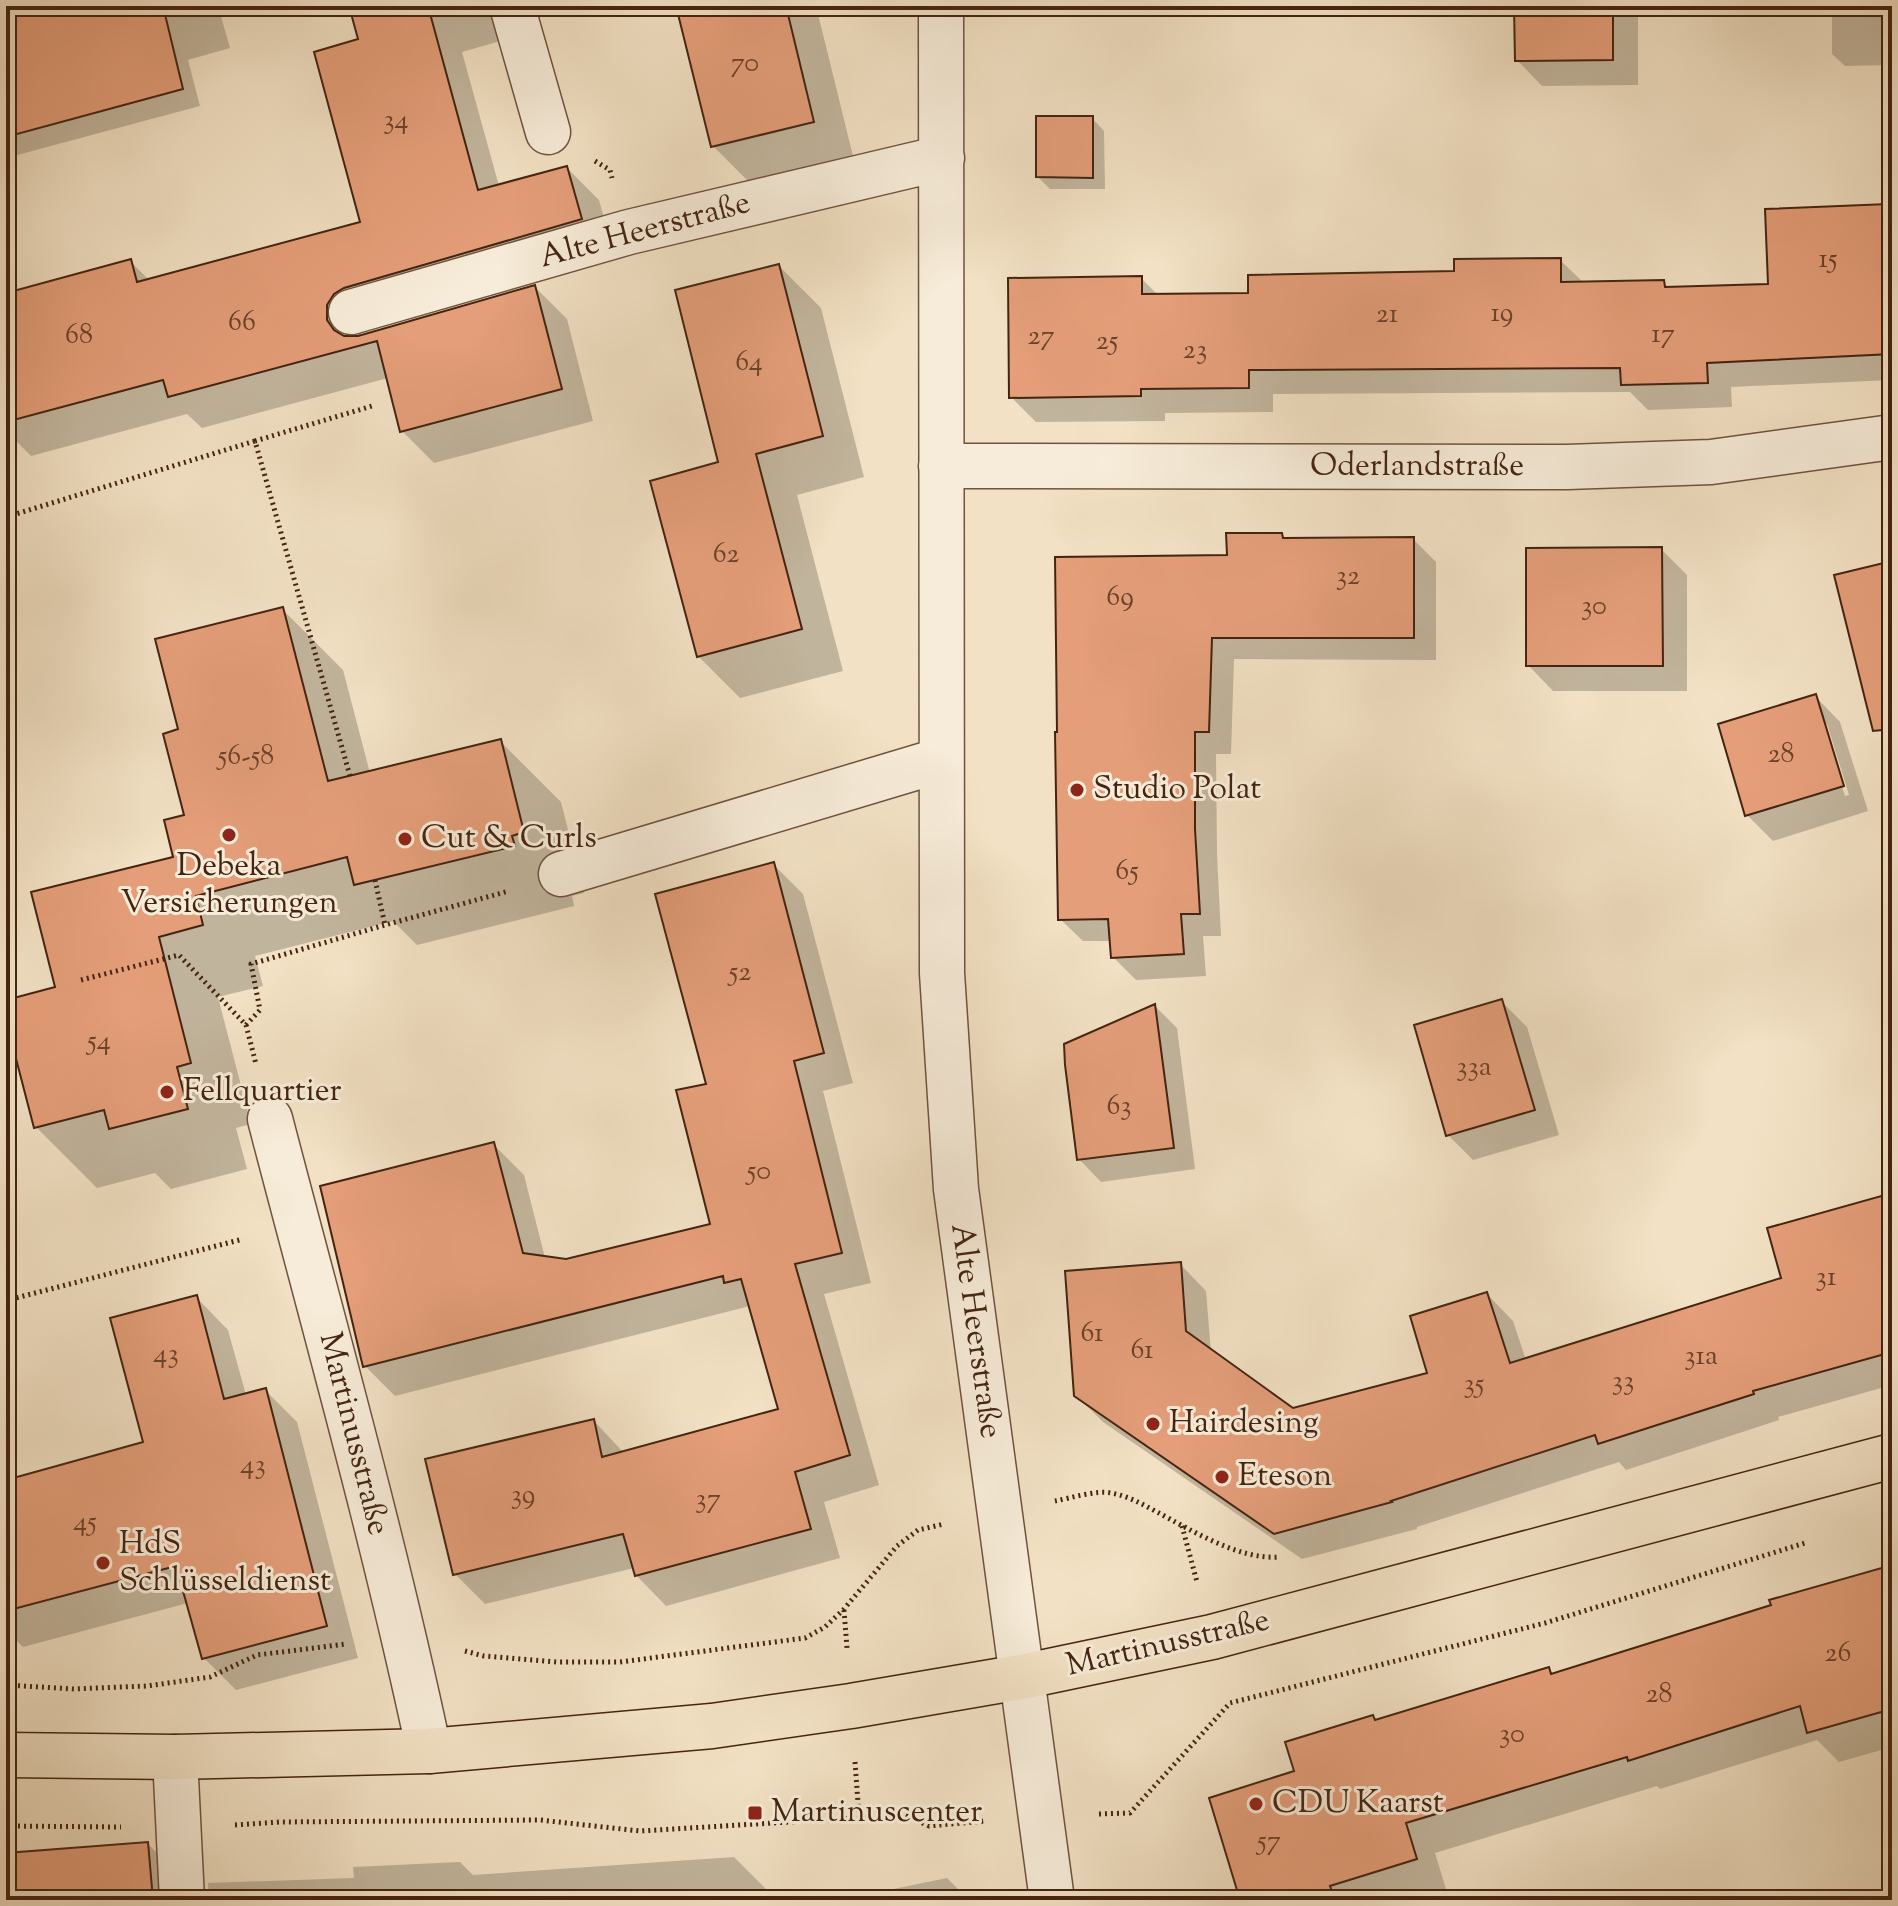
<svg xmlns="http://www.w3.org/2000/svg" width="1898" height="1906" viewBox="0 0 1898 1906" font-family="'Sorts Mill Goudy',serif">
<style>
.shadow{fill:#0003;fill-rule:evenodd}
.building{fill:#e49e79;stroke:#442411;stroke-width:2}
.lines{fill:none;stroke-linecap:round;stroke-linejoin:round}
.minor-casing{stroke:#70533e;stroke-width:47}
.major-casing{stroke:#442411;stroke-width:47}
.path{stroke:#442411;stroke-width:5;stroke-dasharray:2 4;stroke-linecap:butt}
.minor{stroke:#f7ecd9;stroke-width:44}
.major{stroke:#f2e1c4;stroke-width:44}
.poi-dot{fill:#8f2418;stroke:#f7ecd9;stroke-width:3}
.labels{text-anchor:middle;dominant-baseline:central;stroke-width:6;stroke-linejoin:round;paint-order:stroke}
.number-label{font-size:28px;fill:#6c422b}
.street-label{font-size:32px;fill:#442411;stroke:#f7ecd9}
.poi-label{font-size:32px;fill:#442411;stroke:#f7ecd9;text-anchor:start}
</style>
<rect width="100%" height="100%" fill="#f2e1c4"/>
<filter id="stains"><feTurbulence type="fractalNoise" baseFrequency=".0025" numOctaves="4"/><feColorMatrix values="0 0 0 0 .2 0 0 0 0 .09 0 0 0 0 .02 0 0 0 .5 -.17"/></filter>
<radialGradient id="worn" r=".72"><stop offset=".6" stop-color="#630" stop-opacity="0"/><stop offset="1" stop-color="#630" stop-opacity=".3"/></radialGradient>
<!-- shadow -->
<path class="shadow" d="M6,6H218L230,48L188,60L200,106L6,158Z
M351,6H495L504,40L462,52L499,186L567,168L599,200L613,251L364,327L359,338L535,287L567,319L593,421L434,463L402,431L388,378L202,428L187,414L31,456L6,431V295L130,261L149,280L363,223L361,40Z
M678,6H816L855,164L755,188L713,146Z
M1516,6H1638V85L1542,86L1517,60Z
M1832,6H1892V65L1845,66L1832,54Z
M1092,118L1104,131L1105,189H1050L1038,177Z
M1888,206L1892,210V380L1731,387L1732,407L1648,410L1630,392L1273,394V412L1165,413V421L1036,422L1011,397L1141,278L1159,296L1250,295L1456,273L1560,260L1584,283L1663,282L1670,289L1770,286Z
M779,266L821,308L864,477L797,495L843,671L740,698L698,656L720,464Z
M1282,535L1286,540L1413,539L1436,562V660L1234,659L1231,754H1216L1217,853L1221,936H1203L1206,976L1136,980L1113,957L1112,941H1083L1060,919L1229,557Z
M1661,549L1687,575V691H1553L1528,665Z
M282,609L343,670L370,773L500,741L561,802L584,893L572,896L574,906L417,945L393,921L255,956L263,986L218,997L251,1124L236,1128L247,1169L171,1189L155,1173L97,1188L36,1127L6,1013V1002L57,989L175,858L187,816L181,730Z
M1815,696L1840,722L1868,811L1773,841L1747,815ZM1823,724H1827L1849,795L1845,796Z
M773,864L803,894L853,1083L823,1091L871,1283L824,1294L879,1485L824,1502L840,1558L666,1606L636,1575L634,1568L485,1604L455,1574L594,1421L624,1453L780,1410L750,1306L395,1396L365,1366L494,1145L524,1175L545,1258L566,1261L712,1226L708,1086Z
M1502,1002L1527,1027L1559,1135L1473,1160L1448,1135Z
M1155,1006L1177,1028L1195,1169L1101,1182L1079,1159Z
M1892,1195V1385L1778,1417L1779,1420L1626,1470L1619,1462L1417,1527V1529L1302,1559L1103,1422L1076,1395L1180,1264L1206,1291L1211,1352L1293,1410L1430,1375L1487,1294L1513,1321L1526,1360L1784,1279Z
M196,1297L228,1330L246,1395L265,1390L297,1422L358,1658L236,1690L204,1658L188,1603L23,1647L12,1636L6,1638V1481L145,1444Z
M1892,1567V1747L1839,1762L1817,1740L1660,1789L1657,1786L1435,1853L1446,1889L1409,1900H1201L1238,1888L1297,1772L1373,1717L1377,1722L1549,1669L1554,1675Z
M148,1844L192,1888L193,1900H6V1855Z
M734,1857L777,1900H209L208,1883L354,1878L353,1867L460,1862L473,1875Z
M947,1878L969,1900H840Z"/>
<!-- building -->
<path class="building" d="M6,6H163L183,89L6,137Z
M349,6H428L478,190L567,166L582,219L344,288L334,294L327,305V320L334,330L344,336H358L535,285L562,389L400,432L377,341L168,397L163,380L6,422V293L131,259L137,282L360,222L314,52L358,39Z
M676,6H786L814,122L711,147Z
M1514,6H1613V60L1515,61Z
M1036,116H1093V178L1036,177Z
M1888,204L1889,220H1892V354L1707,363L1708,383L1621,385L1620,368L1249,370V388L1141,389V396L1009,398L1008,278L1142,276V294L1248,293V275L1454,271V259L1561,258V282L1664,280L1665,287L1768,284L1765,209Z
M779,264L823,436L756,454L802,629L697,657L650,481L718,462L675,290Z
M1226,533H1282L1283,538L1414,537V638H1212L1209,732H1195V829L1200,914H1181L1184,954L1111,958L1108,919L1058,920L1055,732H1057L1055,557L1227,555Z
M1662,547L1663,666H1526V548Z
M1892,561V729L1873,731L1834,575Z
M283,607L328,781L501,739L524,832L512,836L515,846L354,885L347,857L196,896L203,925L159,937L191,1063L177,1067L188,1109L109,1129L104,1110L34,1128L6,1020V1000L55,987L31,892L173,857L164,820L184,815L163,734L178,729L155,639Z
M1816,694L1844,786L1745,816L1718,724Z
M774,862L824,1053L794,1061L842,1253L795,1264L850,1455L795,1472L811,1529L635,1576L623,1534L453,1575L425,1459L594,1419L602,1457L778,1409L741,1279L724,1283L723,1276L363,1367L320,1186L494,1142L523,1253L566,1259L710,1224L676,1090L706,1084L655,894Z
M1502,999L1535,1110L1446,1136L1414,1025Z
M1155,1004L1174,1148L1077,1160L1065,1065L1064,1044Z
M1892,1193V1352L1753,1391L1754,1394L1598,1444L1595,1435L1391,1501L1392,1502L1274,1534L1074,1396L1065,1271L1181,1262L1186,1331L1293,1408L1427,1373L1410,1316L1487,1292L1510,1363L1781,1278L1767,1228Z
M197,1295L224,1399L266,1388L327,1626L202,1659L176,1566L6,1611V1480L143,1442L110,1318Z
M1892,1565V1709L1807,1733L1800,1706L1628,1761L1627,1757L1406,1823L1417,1859L1330,1886L1335,1900H1240L1209,1798L1294,1771L1285,1742L1373,1715L1375,1720L1549,1667L1551,1674L1771,1605L1769,1600Z
M148,1842L153,1900H6V1853Z"/>
<g class="lines">
<!-- minor casing -->
<g class="minor-casing">
<path id="minor" d="M512,6L548,132
M941,6L942,973L956,1189L1052,1900
M351,312L629,232L942,158
M941,466L1567,467L1711,462L1892,437
M561,874L941,760
M270,1119C325,1330 384,1539 429,1751
M175,1757L182,1900"/>
</g>
<!-- major casing -->
<g class="major-casing">
<path id="major" d="M6,1755L175,1757L429,1751L712,1726L851,1706L1021,1677L1212,1637L1892,1456"/>
</g>
<!-- path -->
<path class="path" d="M595,161L610,170L612,178
M6,517L255,441
M350,776L255,441L372,406
M375,880L385,925
M81,980L179,955L246,1025L256,1064
M246,1025L260,1010L251,964L385,925L509,891
M6,1295L12,1299L243,1239
M1055,1501C1071,1498 1096,1490 1111,1493C1128,1496 1142,1504 1157,1512C1191,1530 1239,1560 1279,1557
M1182,1526L1197,1582
M844,1610L847,1648
M465,1651L484,1656L557,1662H620L805,1638L825,1627L844,1609L897,1546L918,1530L944,1524
M6,1685L74,1689L147,1686L210,1677L257,1655L346,1644
M855,1762L859,1816
M1099,1814L1130,1813L1230,1703L1545,1623L1805,1543
M235,1825L280,1822L540,1820L640,1831L905,1815L929,1826L985,1821
M6,1826L121,1827"/>
<!-- minor -->
<use href="#minor" class="minor"/>
<!-- major -->
<use href="#major" class="major"/>
</g>
<!-- markers -->
<g class="poi-dot">
<circle cx="1077" cy="790" r="8"/>
<circle cx="229" cy="835" r="8"/>
<circle cx="405" cy="839" r="8"/>
<circle cx="167" cy="1092" r="8"/>
<circle cx="1153" cy="1424" r="8"/>
<circle cx="1222" cy="1477" r="8"/>
<circle cx="103" cy="1563" r="8"/>
<circle cx="1256" cy="1804" r="8"/>
<rect x="747" y="1805" width="16" height="16" rx="4"/>
</g>
<g class="labels">
<!-- number labels -->
<g class="number-label">
<text x="745" y="64">70</text>
<text x="396" y="121">34</text>
<text x="1828" y="260">15</text>
<text x="1502" y="314">19</text>
<text x="1387" y="315">21</text>
<text x="242" y="323">66</text>
<text x="1663" y="335">17</text>
<text x="79" y="336">68</text>
<text x="1041" y="337">27</text>
<text x="1107" y="342">25</text>
<text x="1195" y="351">23</text>
<text x="749" y="363">64</text>
<text x="726" y="555">62</text>
<text x="1348" y="577">32</text>
<text x="1120" y="598">69</text>
<text x="1594" y="607">30</text>
<text x="1781" y="755">28</text>
<text x="246" y="757">56-58</text>
<text x="1127" y="872">65</text>
<text x="740" y="973">52</text>
<text x="99" y="1042">54</text>
<text x="1474" y="1068">33a</text>
<text x="1119" y="1107">63</text>
<text x="759" y="1172">50</text>
<text x="1826" y="1278">31</text>
<text x="1092" y="1334">61</text>
<text x="1142" y="1351">61</text>
<text x="166" y="1355">43</text>
<text x="1701" y="1357">31a</text>
<text x="1623" y="1382">33</text>
<text x="1474" y="1385">35</text>
<text x="253" y="1466">43</text>
<text x="523" y="1496">39</text>
<text x="708" y="1500">37</text>
<text x="85" y="1523">45</text>
<text x="1838" y="1654">26</text>
<text x="1659" y="1695">28</text>
<text x="1512" y="1735">30</text>
<text x="1269" y="1842">57</text>
</g>
<!-- street labels -->
<g class="street-label">
<text transform="translate(645 231) rotate(-15)">Alte Heerstraße</text>
<text x="1417" y="467">Oderlandstraße</text>
<text transform="translate(975 1331) rotate(82)">Alte Heerstraße</text>
<text transform="translate(353 1434) rotate(76)">Martinusstraße</text>
<text transform="translate(1168 1644) rotate(-13)">Martinusstraße</text>
</g>
<!-- poi labels -->
<g class="poi-label">
<text x="1093" y="790">Studio Polat</text>
<text x="421" y="839">Cut &amp; Curls</text>
<text x="229" y="867" text-anchor="middle">Debeka<tspan x="229" dy="37">Versicherungen</tspan></text>
<text x="183" y="1092">Fellquartier</text>
<text x="1169" y="1424">Hairdesing</text>
<text x="1238" y="1477">Eteson</text>
<text x="119" y="1545">HdS<tspan x="119" dy="37">Schlüsseldienst</tspan></text>
<text x="1272" y="1804">CDU Kaarst</text>
<text x="771" y="1813">Martinuscenter</text>
</g>
</g>
<!-- margin -->
<rect width="1898" height="1906" fill="none" stroke="#f2e1c4" stroke-width="32"/>
<rect x="8" y="8" width="1882" height="1890" fill="none" stroke="#442411" stroke-width="4"/>
<rect x="16" y="16" width="1866" height="1874" fill="none" stroke="#442411" stroke-width="2"/>
<rect width="100%" height="100%" filter="url(#stains)"/>
<rect width="100%" height="100%" fill="url(#worn)"/>
</svg>
